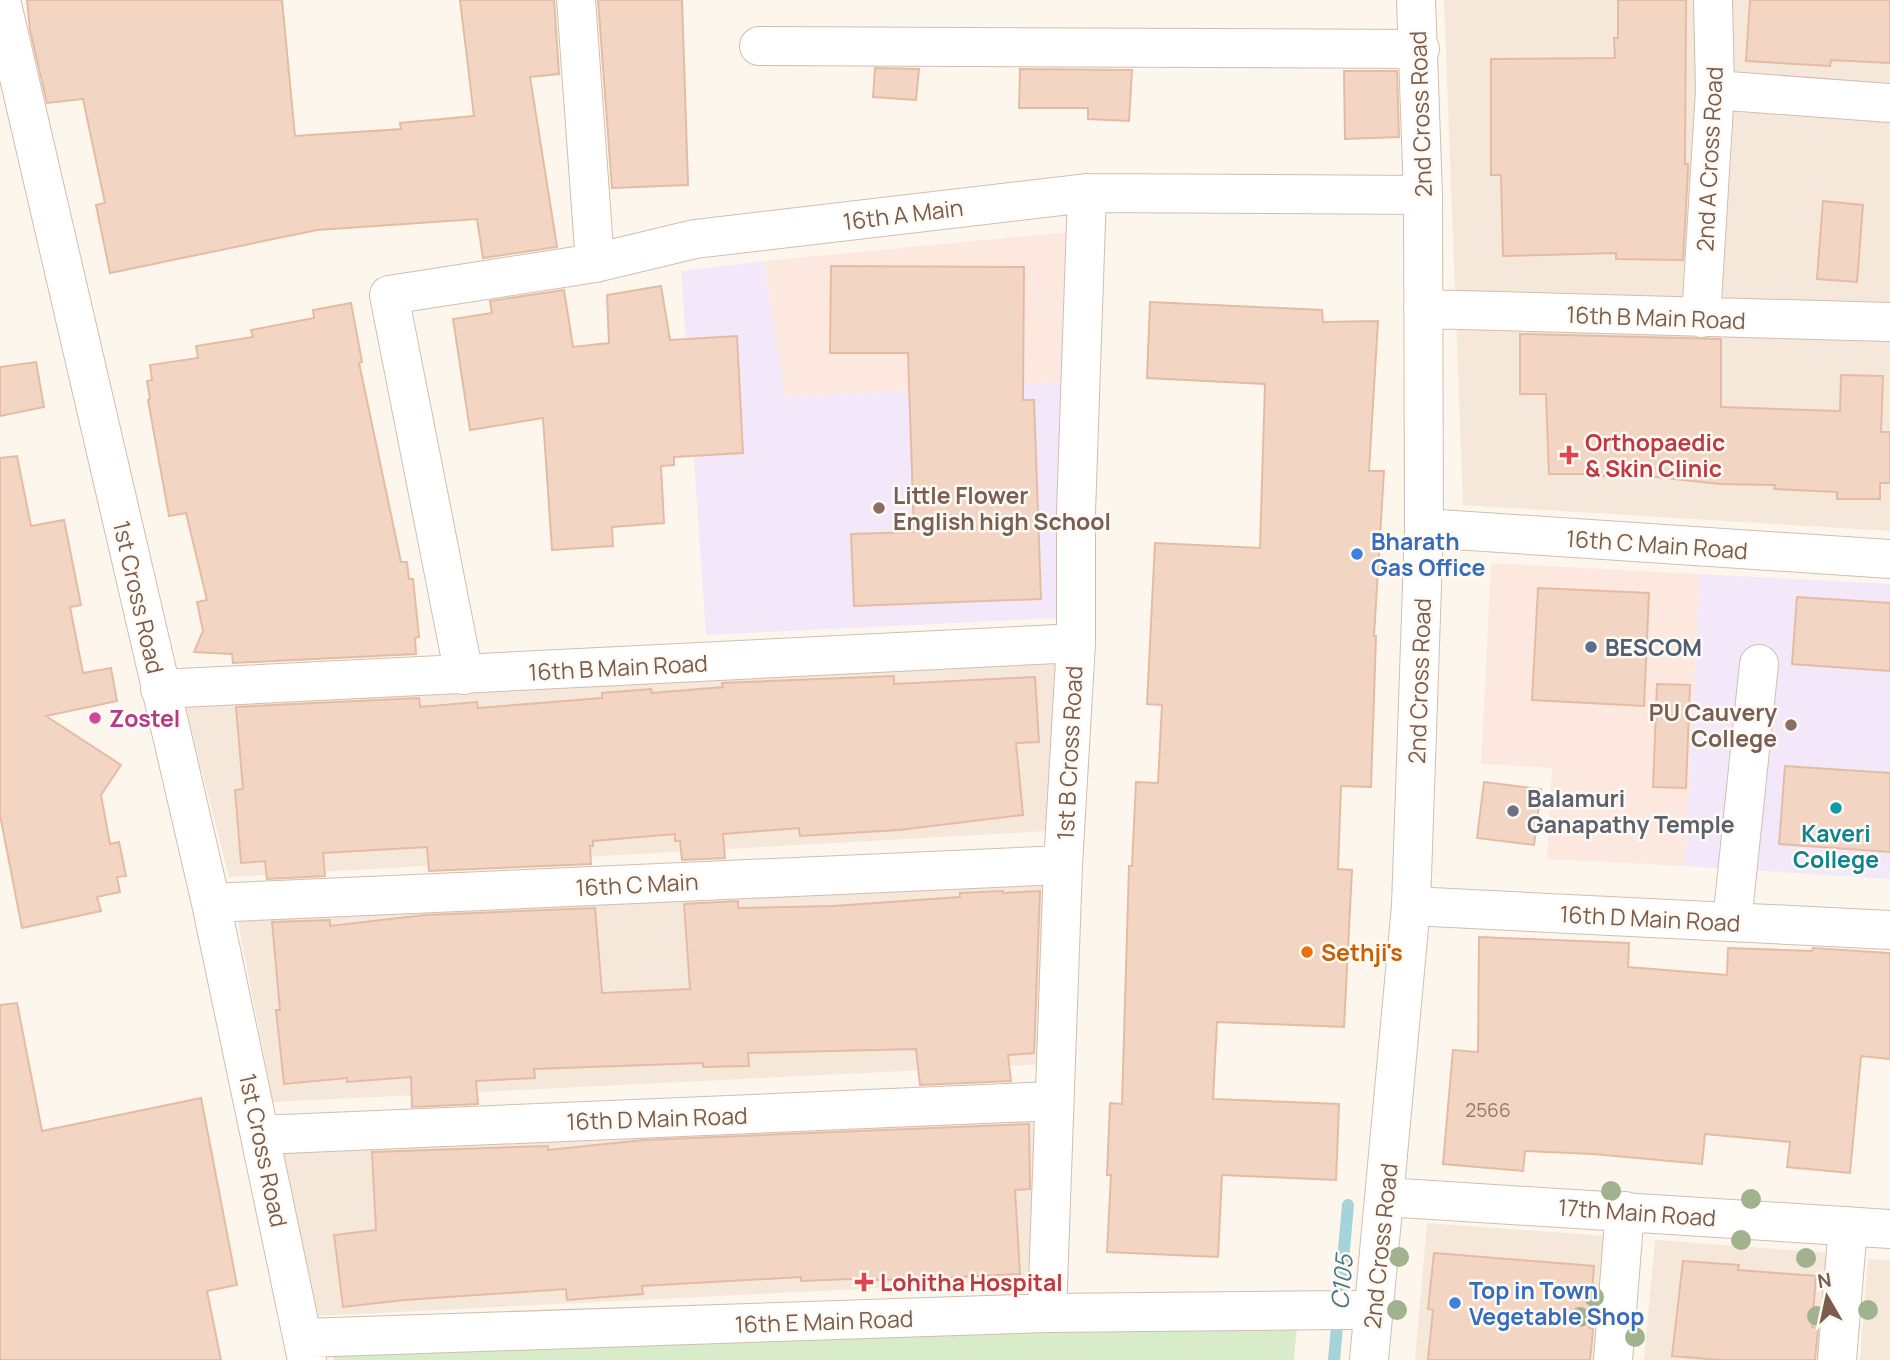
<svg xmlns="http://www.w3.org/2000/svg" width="1890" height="1360" viewBox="0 0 1890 1360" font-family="Manrope,sans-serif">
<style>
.residential{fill:#f5e8da}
.commercial{fill:#fde8e0}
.education{fill:#f3e8fa}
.green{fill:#d8ecc9}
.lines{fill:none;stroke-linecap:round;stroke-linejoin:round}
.stream{stroke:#a5d3da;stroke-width:12}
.building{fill:#f3d5c3;stroke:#e6bba3;stroke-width:2}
.minor-casing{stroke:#d1beb0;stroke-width:40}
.minor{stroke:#fff;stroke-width:38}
.tree{fill:#a0b28e}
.health-dot{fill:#e0444e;stroke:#fffaf3;stroke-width:2.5}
.education-dot{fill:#8d6e63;stroke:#fffaf3;stroke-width:2.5}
.shop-dot{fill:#3f7fe0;stroke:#fffaf3;stroke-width:2.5}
.service-dot{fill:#5c6f8a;stroke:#fffaf3;stroke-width:2.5}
.hotel-dot{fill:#d1479c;stroke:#fffaf3;stroke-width:2.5}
.culture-dot{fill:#0f9aa8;stroke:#fffaf3;stroke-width:2.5}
.worship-dot{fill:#6b7280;stroke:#fffaf3;stroke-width:2.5}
.food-dot{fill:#e8710a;stroke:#fffaf3;stroke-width:2.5}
.labels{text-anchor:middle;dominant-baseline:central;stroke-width:5;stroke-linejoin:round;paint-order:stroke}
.number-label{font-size:19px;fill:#987a6a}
.street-label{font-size:23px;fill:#7a5c4d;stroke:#fffaf3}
.health-label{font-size:23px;font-weight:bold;fill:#be3a42;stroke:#fffaf3;text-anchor:start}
.education-label{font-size:23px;font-weight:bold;fill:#785e54;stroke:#fffaf3;text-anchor:start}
.shop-label{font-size:23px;font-weight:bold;fill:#366cbe;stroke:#fffaf3;text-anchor:start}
.service-label{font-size:23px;font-weight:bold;fill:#4e5e75;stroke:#fffaf3;text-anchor:start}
.hotel-label{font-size:23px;font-weight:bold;fill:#b23c85;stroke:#fffaf3;text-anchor:start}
.worship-label{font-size:23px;font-weight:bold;fill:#5b616d;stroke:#fffaf3;text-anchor:start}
.culture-label{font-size:23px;font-weight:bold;fill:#0d838f;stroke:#fffaf3}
.food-label{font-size:23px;font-weight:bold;fill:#c56008;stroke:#fffaf3;text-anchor:start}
.water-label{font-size:24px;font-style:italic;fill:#437c86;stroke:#fffaf3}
</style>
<rect width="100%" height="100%" fill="#fdf6ec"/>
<!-- residential -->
<path class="residential" d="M1444,0H1890V531L1463,505Z
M1062,662L1047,831L229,877L184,701Z
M1053,879L1048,1064L273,1102L236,912Z
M1043,1113L1039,1280L317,1316L280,1142Z
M1427,1223L1606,1236L1596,1360H1415Z
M1655,1240L1830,1253L1821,1360H1644Z
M1868,1259L1890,1260V1360H1860Z"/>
<!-- commercial -->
<path class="commercial" d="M1067,232L1064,382L784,397L764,261Z
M1491,563L1700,574L1685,866L1547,859L1552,768L1481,764Z"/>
<!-- education -->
<path class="education" d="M764,261L785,397L1064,382L1058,618L706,635L681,271Z
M1700,574L1890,584V879L1685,866Z"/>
<!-- green -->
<path class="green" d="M1297,1326L1294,1360H334L333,1350Z"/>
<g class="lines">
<!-- stream -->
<path class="stream" d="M1334,1360L1348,1205"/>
</g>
<!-- building -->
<path class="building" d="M27,0H282L295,136L401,129L400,123L474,116L460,0H554L559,74L530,77L557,247L483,258L477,219L317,230L110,273L96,205L105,203L83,99L47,103L30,30Z
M598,0H682L688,185L612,188Z
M1618,0H1686L1685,164H1688V169L1683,260L1616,259V253L1503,256L1501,175H1491V59L1615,58L1614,38H1618Z
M1750,0H1890V63L1831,60L1830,66L1746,61Z
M875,68L919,69L916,100L873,97Z
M1020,69L1132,70L1129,121L1088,119V108H1019Z
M1344,71H1397L1399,137L1345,139Z
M1823,201L1863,205L1857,282L1817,279Z
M831,266L1024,267L1023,400H1034L1041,599L854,606L851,534L914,532L908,353H830Z
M661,286L670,340L737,336L743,453L674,457V465L661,466L664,523L612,527L613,546L552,550L543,418L470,430L453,319L492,313L490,301L564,290L573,347L609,343L607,295Z
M1150,302L1322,310L1323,322L1378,321L1369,471H1384L1374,636H1376L1371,787L1341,786L1338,869L1352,870L1344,1027L1217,1022L1213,1099L1339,1104L1336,1180L1222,1175L1218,1257L1107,1252L1111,1175H1107L1110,1103L1122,1104L1129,866H1132L1136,782L1158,783L1162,705L1147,704L1155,543L1260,548L1265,384L1147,378Z
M351,303L362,362L359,363L401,562H407L409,579H413L419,637L415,638L416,654L233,663L232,654L194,652L203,631L197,602L207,600L186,513L169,516L148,400L150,399L147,381L152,380L150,365L198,358L196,346L253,337L251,330L314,318L313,310Z
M1520,334L1721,339V407L1840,411L1841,375L1883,376L1881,432H1890V483H1880V499H1837V492L1774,489L1775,485L1720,484L1656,477L1595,476V474H1549L1546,394H1520Z
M36,362L44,407L0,416V367Z
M17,456L31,526L64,520L81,605L70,607L83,673L111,668L117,701L46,716L121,765L101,795L110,844L119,842L126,876L117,877L120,892L97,897L101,911L22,928L0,815V458Z
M1538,588L1649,593L1644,706L1532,700Z
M1797,597L1890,603V671L1792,664Z
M894,676V684L1035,677L1039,742L1016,743L1023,815L899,830L800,836L799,828L723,834L725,858L682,860L680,841H675V834L593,841V846H590L591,864L429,871L427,847L323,853L325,876L267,879L265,861L241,863L235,790L243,789L236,707L419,698L420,707L477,702L478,708L602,698V693L651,689L652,693L723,687L722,683Z
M1657,684L1690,685L1686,788L1653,787Z
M1785,766L1890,773V852L1779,844Z
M1484,782L1541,789L1534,845L1477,838Z
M1003,891V893L1040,891L1034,1053L1008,1055L1011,1081L920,1085L916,1049L748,1053L749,1066L703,1067V1063L534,1069L535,1078L476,1081L478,1104L412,1107L411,1077L347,1082V1078L284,1084L276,1010H280L272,922L330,920V926L425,915L595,908L602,993L690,989L684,904L738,901V908L833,906L960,897V893Z
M1479,937L1629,943L1628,967L1727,975L1728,948L1812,951L1813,948L1890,953V1059L1861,1056L1850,1173L1787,1167L1790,1142L1705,1134L1702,1164L1593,1154L1525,1151L1523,1171L1443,1164L1453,1050L1478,1052Z
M17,1003L42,1131L201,1098L237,1285L207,1291L221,1360H0V1005Z
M1029,1124L1030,1189L1015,1190L1020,1274L920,1279L876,1280V1278L801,1281V1277L642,1286L643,1294L567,1300L566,1289L404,1300L343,1307L334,1235L376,1230L372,1152L548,1146V1150L644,1140Z
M1434,1253L1594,1266L1589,1328L1593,1329L1590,1360H1428L1433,1310L1428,1309Z
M1683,1261L1739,1265L1738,1270L1816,1276L1812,1327L1818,1328L1815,1360H1720L1672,1356Z"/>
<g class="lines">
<!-- minor casing -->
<g class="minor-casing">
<path id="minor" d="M1,0L211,903L307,1360
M576,0L595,263
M759,46L1420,49
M1715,90L1890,103
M1423,309L1890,322
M1701,318L1715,90L1713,0
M1424,528L1890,559
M464,675L389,295L595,263L695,239L1087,193L1423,195
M160,689L1076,643
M211,903L1063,865
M1411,906L1890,930
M1732,922L1759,664
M260,1135L1054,1101
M1385,1197L1890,1229
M1047,1313L1063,865L1076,643V513L1087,193
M304,1338L1047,1313L1345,1310L1373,1308
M1369,1360L1411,906L1424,528L1423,195L1416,0
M1613,1360L1625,1211
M1837,1360L1848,1226"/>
</g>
<!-- minor -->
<use href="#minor" class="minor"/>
</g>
<!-- trees -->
<g class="tree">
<circle cx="1611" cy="1191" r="10"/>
<circle cx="1751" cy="1199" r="10"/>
<circle cx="1741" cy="1240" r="10"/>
<circle cx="1399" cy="1257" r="10"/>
<circle cx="1806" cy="1258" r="10"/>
<circle cx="1594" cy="1297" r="10"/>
<circle cx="1397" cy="1310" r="10"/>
<circle cx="1868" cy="1310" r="10"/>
<circle cx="1817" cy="1316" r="10"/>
<circle cx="1580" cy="1317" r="10"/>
<circle cx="1635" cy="1337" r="10"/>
</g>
<!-- markers -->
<g class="health-dot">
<path d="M1565.5 444.5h7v7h7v7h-7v7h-7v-7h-7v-7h7z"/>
<path d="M860.5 1271.5h7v7h7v7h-7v7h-7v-7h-7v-7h7z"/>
</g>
<g class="education-dot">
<circle cx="879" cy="508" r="7"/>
<circle cx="1791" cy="725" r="7"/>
</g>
<g class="shop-dot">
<circle cx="1357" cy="554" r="7"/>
<circle cx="1455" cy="1303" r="7"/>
</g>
<circle class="service-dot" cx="1591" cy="647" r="7"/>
<circle class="hotel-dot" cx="95" cy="718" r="7"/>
<circle class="culture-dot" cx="1836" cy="808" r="7"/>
<circle class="worship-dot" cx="1513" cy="811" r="7"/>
<circle class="food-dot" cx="1307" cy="952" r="7"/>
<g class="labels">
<!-- number labels -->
<g class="number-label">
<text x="1488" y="1110">2566</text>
</g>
<!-- street labels -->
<g class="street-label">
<text transform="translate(1420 114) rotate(-92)">2nd Cross Road</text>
<text transform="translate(1709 159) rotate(-87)">2nd A Cross Road</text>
<text transform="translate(903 214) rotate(-7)">16th A Main</text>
<text transform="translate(1656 317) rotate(2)">16th B Main Road</text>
<text transform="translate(1657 544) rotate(4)">16th C Main Road</text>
<text transform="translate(139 597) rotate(77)">1st Cross Road</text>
<text transform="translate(618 667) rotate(-3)">16th B Main Road</text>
<text transform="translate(1419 681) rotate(-88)">2nd Cross Road</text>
<text transform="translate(1069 753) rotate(-87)">1st B Cross Road</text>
<text transform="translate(637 884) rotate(-3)">16th C Main</text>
<text transform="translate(1650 918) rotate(3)">16th D Main Road</text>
<text transform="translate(657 1118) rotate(-2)">16th D Main Road</text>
<text transform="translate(264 1150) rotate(78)">1st Cross Road</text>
<text transform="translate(1637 1212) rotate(4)">17th Main Road</text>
<text transform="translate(1380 1246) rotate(-84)">2nd Cross Road</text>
<text transform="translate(824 1321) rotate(-2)">16th E Main Road</text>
</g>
<!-- health labels -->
<g class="health-label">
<text x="1585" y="442">Orthopaedic<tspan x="1585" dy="26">&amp; Skin Clinic</tspan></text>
<text x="880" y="1282">Lohitha Hospital</text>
</g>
<!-- education labels -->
<g class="education-label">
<text x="893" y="495">Little Flower<tspan x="893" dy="26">English high School</tspan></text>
<text x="1777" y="712" text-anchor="end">PU Cauvery<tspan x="1777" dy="26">College</tspan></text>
</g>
<!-- shop labels -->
<g class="shop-label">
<text x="1371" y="541">Bharath<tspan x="1371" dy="26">Gas Office</tspan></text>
<text x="1469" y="1290">Top in Town<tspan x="1469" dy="26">Vegetable Shop</tspan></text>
</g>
<!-- service labels -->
<g class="service-label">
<text x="1605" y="647">BESCOM</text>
</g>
<!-- hotel labels -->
<g class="hotel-label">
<text x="109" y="718">Zostel</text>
</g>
<!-- worship labels -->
<g class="worship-label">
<text x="1527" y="798">Balamuri<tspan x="1527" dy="26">Ganapathy Temple</tspan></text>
</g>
<!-- culture labels -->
<g class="culture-label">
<text x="1836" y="833">Kaveri<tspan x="1836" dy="26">College</tspan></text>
</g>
<!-- food labels -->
<g class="food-label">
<text x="1321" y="952">Sethji's</text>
</g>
<!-- water labels -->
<g class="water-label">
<text transform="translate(1341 1282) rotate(-85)">C105</text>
</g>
</g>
<!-- north arrow -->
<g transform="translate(1827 1297) rotate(351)" stroke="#fffaf3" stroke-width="5" paint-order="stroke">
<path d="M0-5L12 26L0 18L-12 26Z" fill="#7a5c4d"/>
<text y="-10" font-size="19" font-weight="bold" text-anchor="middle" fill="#7a5c4d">N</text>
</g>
</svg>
